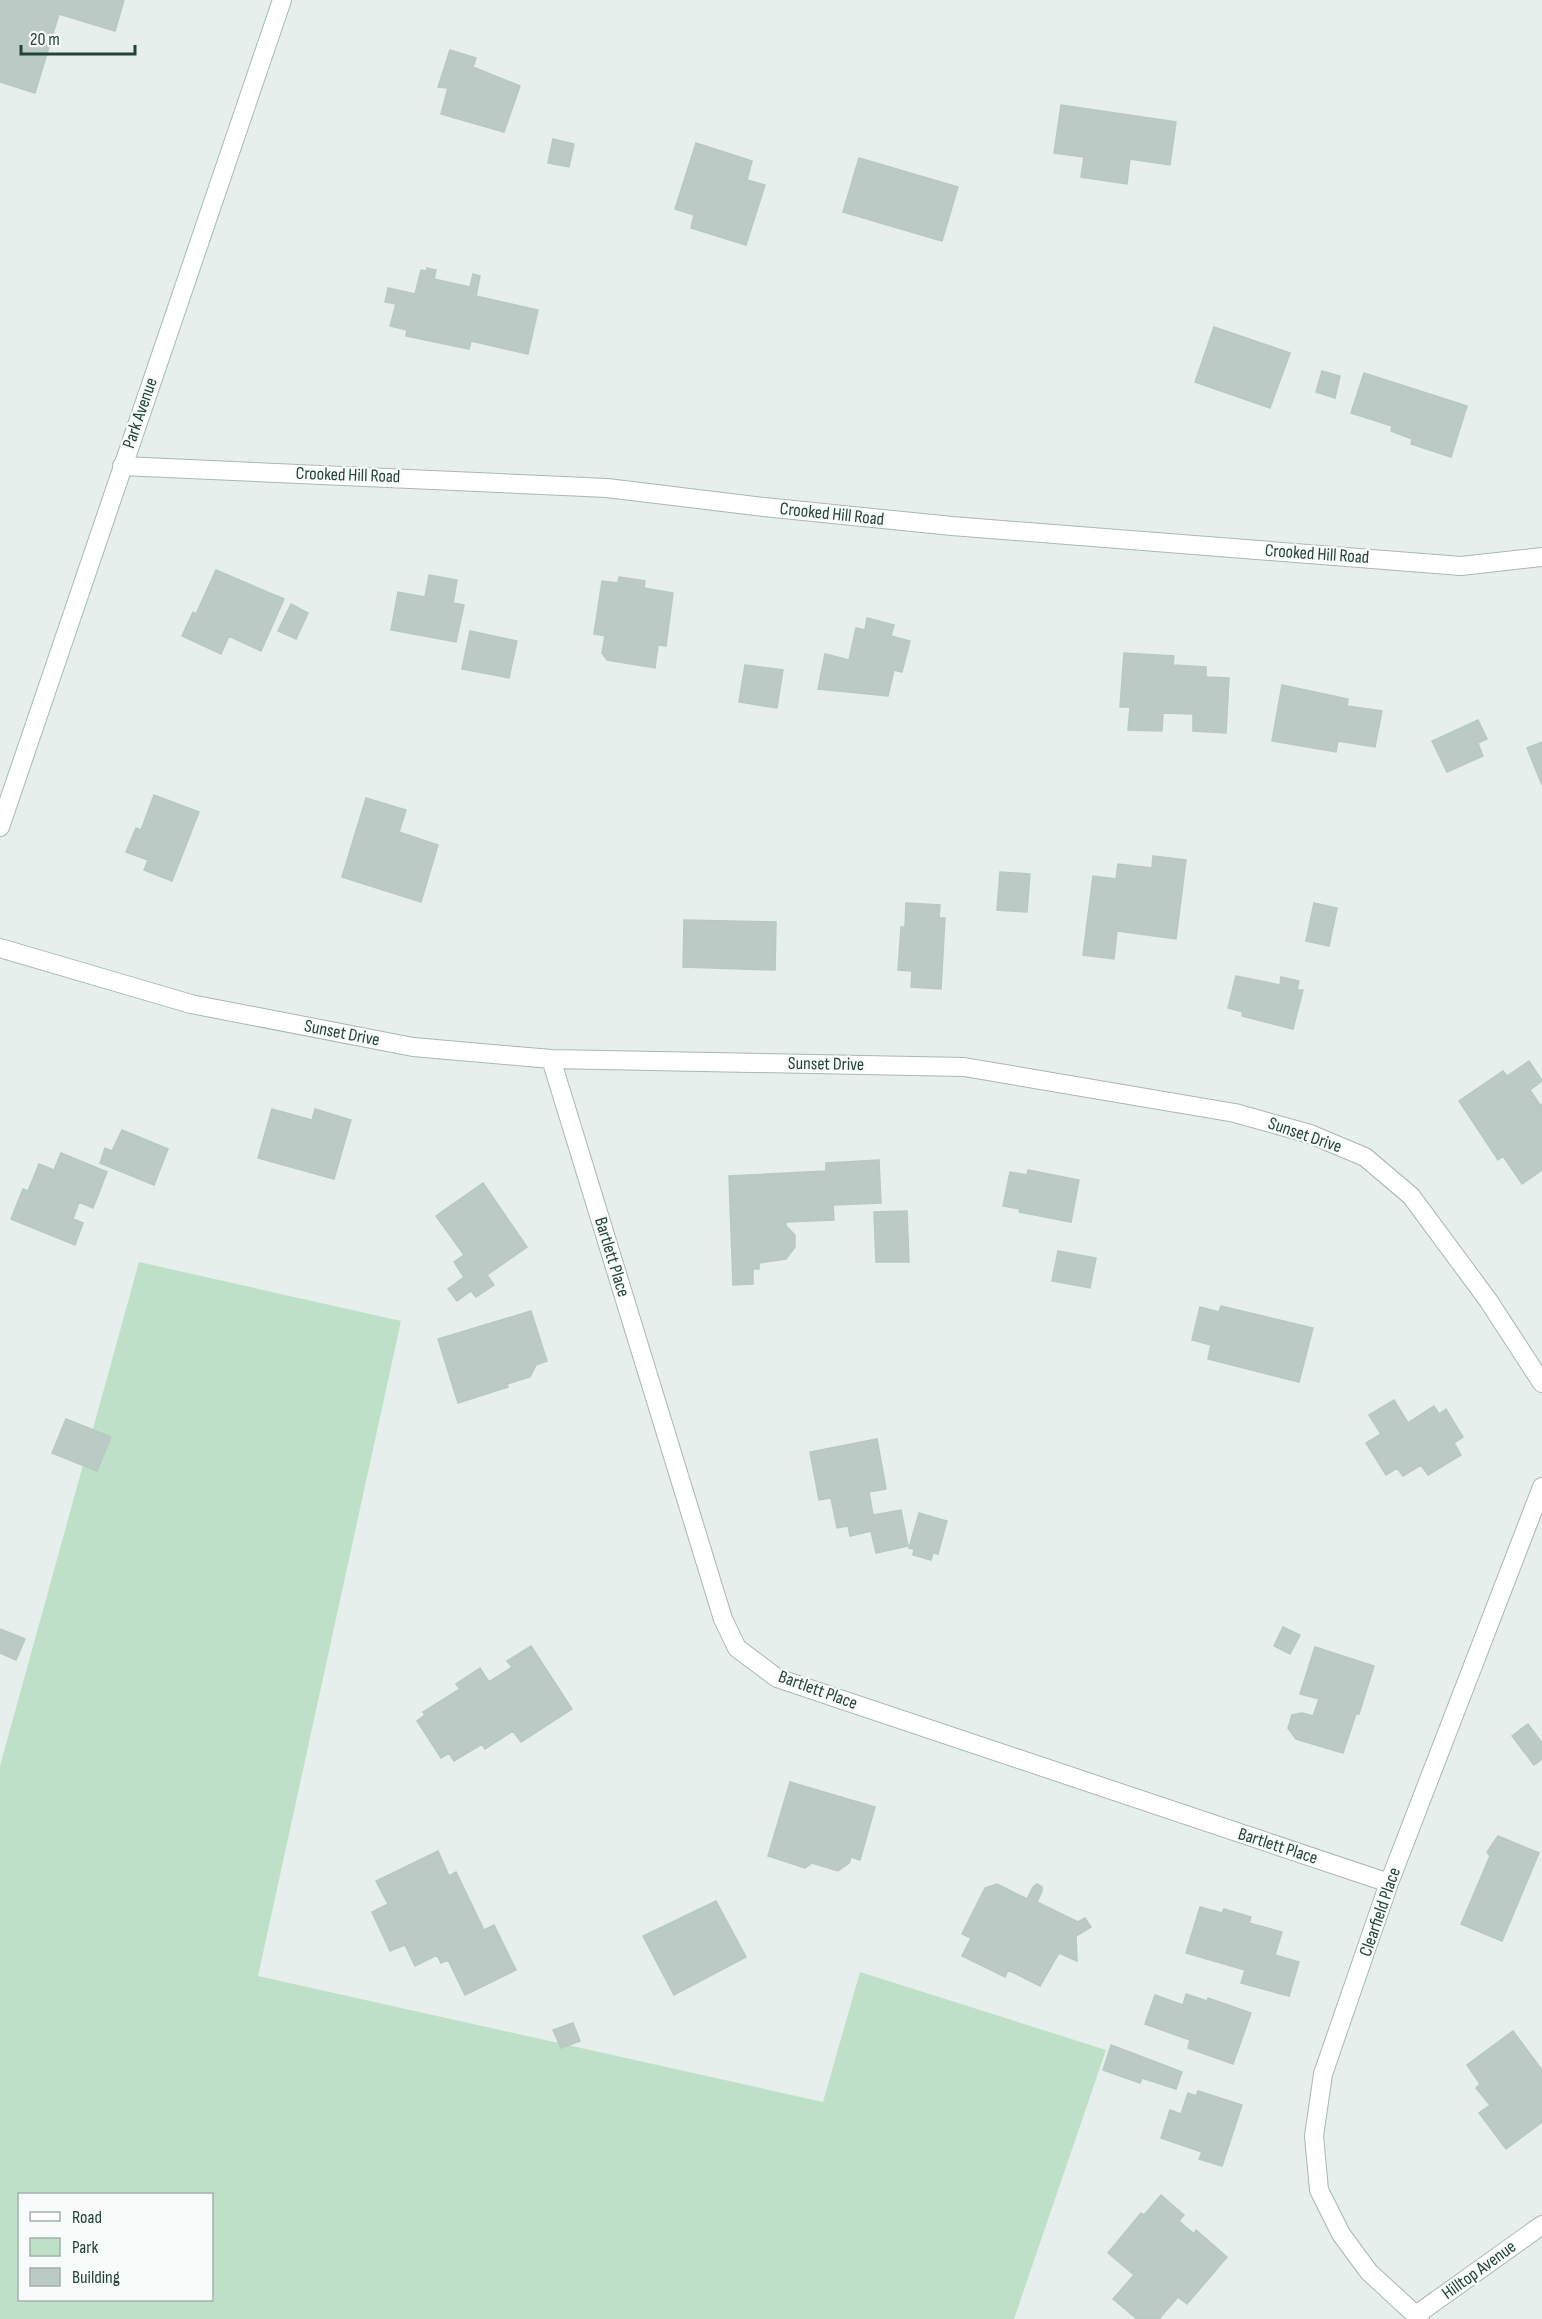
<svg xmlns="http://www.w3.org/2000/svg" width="1542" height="2319" viewBox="0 0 1542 2319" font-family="'Sofia Sans Condensed',sans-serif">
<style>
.green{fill:#bfe0c8;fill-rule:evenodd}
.building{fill:#bbcac4;stroke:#b8c9c2;stroke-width:1.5}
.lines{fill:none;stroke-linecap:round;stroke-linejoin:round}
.street-casing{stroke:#a8b8b2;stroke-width:20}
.secondary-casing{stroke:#a4bbb3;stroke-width:20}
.street{stroke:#fff;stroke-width:18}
.secondary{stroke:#fff;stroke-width:18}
.labels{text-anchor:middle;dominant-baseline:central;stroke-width:4.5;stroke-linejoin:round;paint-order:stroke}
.street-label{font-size:18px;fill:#24423a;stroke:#f7fbf9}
</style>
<rect width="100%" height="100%" fill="#e6efeb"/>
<!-- green -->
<path class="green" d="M139,1262L401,1321L258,1976L823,2102L860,1972L1106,2050L1014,2319H0V1766ZM20,2194H212V2300H20Z"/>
<!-- building -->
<path class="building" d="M0,0H124L115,31L59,14L35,93L0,82Z
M450,50L476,58L473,67L520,86L504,132L441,114L448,88L438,87Z
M1061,105L1176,122L1170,165L1130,159L1127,184L1081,177L1084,157L1054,153Z
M553,139L574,144L569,167L548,163Z
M696,143L752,161L747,180L765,185L746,245L691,228L694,215L675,209Z
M859,158L958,187L942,241L843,212Z
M427,268L436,270L434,279L470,287L473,274L480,276L476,296L538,310L528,354L471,341L469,349L406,336L407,330L390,326L396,304L385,302L388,288L415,294L421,270L427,271Z
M1214,327L1290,353L1270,408L1195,382Z
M1322,371L1340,376L1335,398L1316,392Z
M1364,373L1467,406L1451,457L1411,444L1412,439L1391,431L1392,426L1351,413Z
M216,570L284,599L261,651L229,636L221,654L182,636L193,612L196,614Z
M429,575L457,580L453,603L464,605L456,642L391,630L398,592L425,597Z
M619,577L645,581L644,588L673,593L666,646L658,645L655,668L607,660L602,653L605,636L594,634L602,581L618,583Z
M291,604L308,613L296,639L278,631Z
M867,618L894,625L891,636L910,641L902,672L894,670L888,696L818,689L825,654L849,660L856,628L865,630Z
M470,631L517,641L509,678L462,669Z
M1124,653L1174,656L1173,665L1206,667V677L1229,678L1226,733L1193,731V714L1163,713L1162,731L1128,730L1130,707H1120Z
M745,665L783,670L777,708L739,702Z
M1282,685L1348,699L1347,706L1382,711L1375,747L1338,741L1336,752L1272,741Z
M1478,720L1487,739L1478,743L1483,756L1447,772L1432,741Z
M1542,742V785L1527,748Z
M154,795L199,812L172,881L144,870L148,860L126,852L136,828L141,830Z
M366,798L406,810L399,832L438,845L421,902L342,877Z
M1153,856L1186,860L1176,939L1117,931L1114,959L1083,955L1093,876L1116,879L1118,864L1152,868Z
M1000,872L1030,874L1027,912L997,910Z
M906,903L940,905L939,918H945L941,989L911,987L912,971L898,970L901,927H905Z
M1314,903L1337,908L1329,946L1306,941Z
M684,920L776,922L775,970L683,967Z
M1236,976L1280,985L1281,977L1299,981L1297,990H1303L1293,1029L1242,1016L1243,1012L1228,1008Z
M1529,1061L1542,1081L1530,1090L1540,1105L1542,1104V1170L1522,1184L1503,1156L1498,1160L1459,1101L1503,1071L1507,1076Z
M272,1109L312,1120L315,1109L351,1120L334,1179L258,1158Z
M122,1130L168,1149L154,1185L100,1163L105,1148L112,1151Z
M61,1153L107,1172L93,1208L79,1202L73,1219L83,1223L75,1245L11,1219L23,1189L28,1191L39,1164L54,1170Z
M879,1160L881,1203L833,1205L834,1220L786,1222V1226L795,1235V1247L786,1259L759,1263V1269H753V1284L733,1285L729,1176L826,1171V1163Z
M1028,1170L1079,1180L1071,1222L1019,1212L1020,1209L1003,1206L1010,1172L1027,1175Z
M483,1183L527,1247L487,1275L494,1285L476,1297L471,1291L457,1301L448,1289L464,1277L454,1262L464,1255L436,1216Z
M907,1211L909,1262H876L874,1212Z
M1058,1251L1096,1258L1090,1288L1052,1281Z
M1221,1306L1313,1328L1299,1382L1208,1359L1211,1345L1192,1340L1200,1307L1219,1312Z
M531,1311L547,1361L536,1365L530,1377L507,1384L508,1387L458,1403L438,1339Z
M1394,1400L1408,1423L1434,1406L1439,1414L1446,1409L1463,1437L1454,1443L1461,1455L1428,1475L1421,1465L1403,1476L1397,1468L1386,1475L1366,1443L1381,1434L1369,1415Z
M66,1419L111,1437L97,1471L52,1453Z
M877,1439L886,1489L869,1492L873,1515L901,1510L908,1546L876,1553L871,1531L850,1536L848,1526L837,1528L831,1498L819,1500L810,1452Z
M919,1513L947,1521L938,1554L933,1553L931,1560L913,1555L914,1549L909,1548Z
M1283,1627L1300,1635L1290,1654L1274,1646Z
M0,1629L25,1639L16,1660L0,1653Z
M531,1646L572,1709L521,1742L513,1731L485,1749L482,1744L454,1761L449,1753L441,1758L417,1721L425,1715L423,1712L460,1689L456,1684L480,1668L489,1682L512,1667L507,1661Z
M1315,1647L1374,1666L1359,1714H1356L1343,1753L1296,1739L1288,1728L1292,1715L1302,1713L1313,1716L1319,1699L1300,1694Z
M1528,1724L1542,1743V1759L1534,1765L1512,1736Z
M790,1782L875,1807L860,1860L851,1857L849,1863L838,1871L812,1863L805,1868L768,1856Z
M1498,1836L1539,1853L1502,1941L1461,1924L1490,1856L1487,1852Z
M438,1851L449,1876L456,1872L484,1930L494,1925L516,1970L465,1995L448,1960L441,1963L437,1955L415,1966L405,1945L390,1951L372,1912L388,1904L376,1881Z
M997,1884L1027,1899L1033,1887L1037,1884L1042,1887V1891L1037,1902L1078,1922L1085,1918L1091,1927L1076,1936L1077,1961L1059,1953L1040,1986L1008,1970L1005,1977L962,1956L971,1938L962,1934L985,1888Z
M716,1901L746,1957L674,1995L643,1936Z
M1200,1907L1222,1913L1224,1909L1251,1917L1249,1923L1282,1932L1275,1955L1299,1962L1289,1996L1241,1983L1245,1970L1186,1953Z
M1186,1994L1207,2001L1208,1998L1251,2013L1233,2064L1188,2048L1190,2040L1145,2024L1155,1995L1183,2005Z
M573,2023L580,2041L561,2048L553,2030Z
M1513,2031L1542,2070V2122L1506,2149L1479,2113L1490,2105L1476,2088L1480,2084L1467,2065Z
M1111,2045L1182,2072L1176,2089L1142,2078L1140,2083L1103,2070Z
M1198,2091L1242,2105L1222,2166L1199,2159L1202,2152L1161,2138L1170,2110L1181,2114L1188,2093L1196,2096Z
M1161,2195L1184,2215L1179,2221L1194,2234L1196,2230L1227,2257L1187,2304L1178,2297L1159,2319H1137L1113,2299L1134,2275L1108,2253L1141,2213L1144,2215Z"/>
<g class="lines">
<!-- street casing -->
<g class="street-casing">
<path id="street" d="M122,466L607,488L764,507L952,526L1461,566L1542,557
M0,948L191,1004L413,1047L551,1059L964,1067L1235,1113L1310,1134L1365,1157L1411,1196L1488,1300L1542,1383
M551,1059L723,1619L737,1648L777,1678L1389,1883
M1416,2315L1542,2225
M1420,2319L1369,2272L1341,2234L1319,2190L1314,2136L1323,2074L1389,1883L1542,1487"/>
</g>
<!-- secondary casing -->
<g class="secondary-casing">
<path id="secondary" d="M0,827L282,0"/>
</g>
<!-- street -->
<use href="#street" class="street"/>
<!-- secondary -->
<use href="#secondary" class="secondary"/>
</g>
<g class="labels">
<!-- street labels -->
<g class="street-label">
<text transform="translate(140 413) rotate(-71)">Park Avenue</text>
<text transform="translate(348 475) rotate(2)">Crooked Hill Road</text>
<text transform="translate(832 514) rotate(6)">Crooked Hill Road</text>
<text transform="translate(1317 554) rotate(4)">Crooked Hill Road</text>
<text transform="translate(342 1033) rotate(11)">Sunset Drive</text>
<text transform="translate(826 1064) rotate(1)">Sunset Drive</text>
<text transform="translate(1305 1135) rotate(19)">Sunset Drive</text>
<text transform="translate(612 1257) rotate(73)">Bartlett Place</text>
<text transform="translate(818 1690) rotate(20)">Bartlett Place</text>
<text transform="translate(1278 1846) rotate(18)">Bartlett Place</text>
<text transform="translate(1380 1912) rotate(-71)">Clearfield Place</text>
<text transform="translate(1479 2270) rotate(-36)">Hilltop Avenue</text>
</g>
</g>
<!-- legend -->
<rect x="18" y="2193" width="195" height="108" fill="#f7fbf9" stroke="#a3b1ad" stroke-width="1.5"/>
<rect x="30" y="2212" width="30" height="9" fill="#ffffff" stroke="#a3b1ad" stroke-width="1.5"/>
<text x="72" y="2223" font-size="18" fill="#24423a">Road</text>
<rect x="30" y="2238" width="30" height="18" fill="#bfe0c8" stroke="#a3b1ad" stroke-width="1.5"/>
<text x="72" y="2253" font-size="18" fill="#24423a">Park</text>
<rect x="30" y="2268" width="30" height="18" fill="#bbcac4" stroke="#a3b1ad" stroke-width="1.5"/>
<text x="72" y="2283" font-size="18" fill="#24423a">Building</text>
<!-- scale -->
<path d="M21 45v9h114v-9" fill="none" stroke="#24423a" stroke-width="3"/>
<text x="30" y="45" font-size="18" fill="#24423a" stroke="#f7fbf9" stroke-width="4.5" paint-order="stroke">20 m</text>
</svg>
